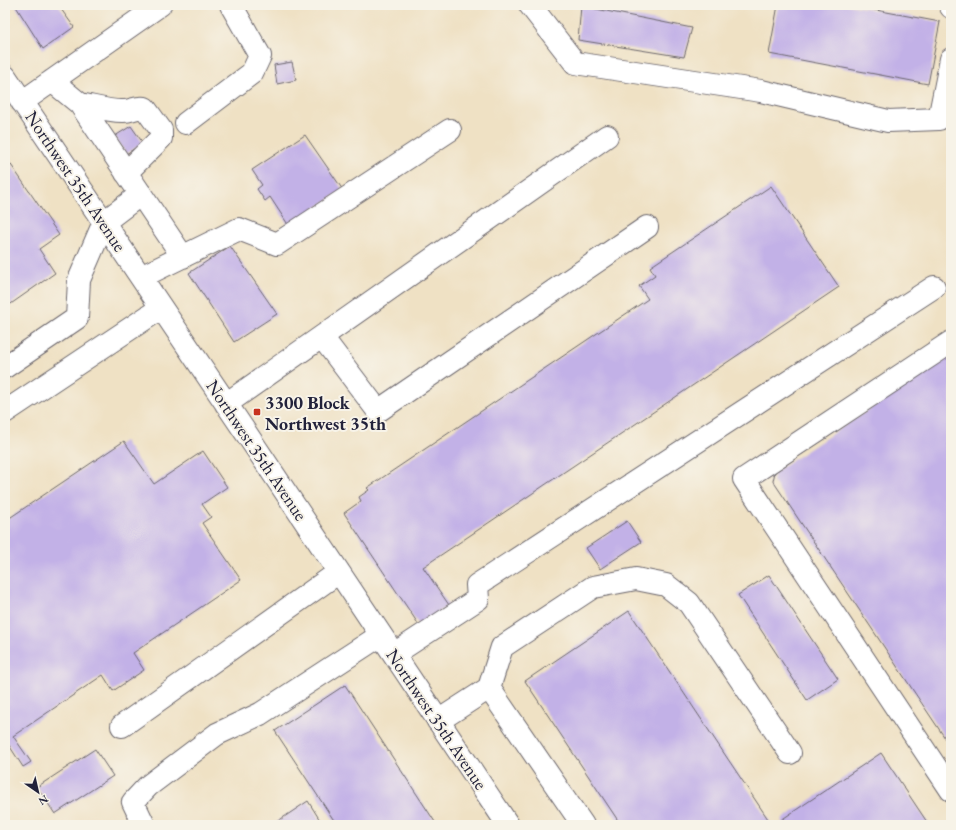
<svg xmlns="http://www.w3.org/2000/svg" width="956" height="830" viewBox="0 0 956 830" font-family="'EB Garamond',serif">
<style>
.building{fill:#c2b1e7}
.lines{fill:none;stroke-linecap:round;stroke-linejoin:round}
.minor-casing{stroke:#6a656b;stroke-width:24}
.minor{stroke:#fff;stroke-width:22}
.poi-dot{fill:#c8321e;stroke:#f7f3e8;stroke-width:1.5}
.labels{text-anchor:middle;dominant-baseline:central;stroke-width:4;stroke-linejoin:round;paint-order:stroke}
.street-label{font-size:18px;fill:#22223b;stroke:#f7f3e8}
.poi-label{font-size:18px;font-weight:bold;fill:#22223b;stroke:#f7f3e8;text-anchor:start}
</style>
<rect width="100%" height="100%" fill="#f7f3e8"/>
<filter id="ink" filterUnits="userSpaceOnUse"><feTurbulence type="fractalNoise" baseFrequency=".025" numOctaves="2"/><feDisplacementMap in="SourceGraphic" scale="8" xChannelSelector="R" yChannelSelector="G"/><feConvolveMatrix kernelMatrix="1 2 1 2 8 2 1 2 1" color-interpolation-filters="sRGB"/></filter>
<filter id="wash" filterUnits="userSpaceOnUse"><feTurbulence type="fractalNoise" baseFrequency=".012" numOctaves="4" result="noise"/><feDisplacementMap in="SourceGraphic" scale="16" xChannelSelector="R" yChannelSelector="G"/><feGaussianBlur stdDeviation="0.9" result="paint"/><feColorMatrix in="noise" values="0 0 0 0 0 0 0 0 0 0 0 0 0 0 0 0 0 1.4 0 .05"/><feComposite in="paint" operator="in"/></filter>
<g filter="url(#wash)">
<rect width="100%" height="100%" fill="#efe1c4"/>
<g id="blocks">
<!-- building -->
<path class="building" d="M15,5H58L74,27L43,49Z
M778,5H849L940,22L928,84L769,54Z
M581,6L692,28L684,57L578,40Z
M292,62L296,80L277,84L274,65Z
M131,126L143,143L126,154L115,136Z
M305,135L343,190L289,226L270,197L265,201L257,189L262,185L252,170Z
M5,156L59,235L39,249L55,273L5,308Z
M771,186L839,287L423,567L449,605L419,625L344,513L361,501L359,497L369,490L367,488L648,299L639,286L655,275L650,267Z
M230,246L277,314L234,342L189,273Z
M948,357L951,361V442L948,444L951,448V747L773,481L775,472Z
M124,441L154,484L203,451L227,487L202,504L211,517L202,523L241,580L133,653L144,670L113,691L103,675L13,736L31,762L23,767L5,739V521Z
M627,521L641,542L600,569L586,548Z
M769,575L838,679L807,700L738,595Z
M629,611L772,825H621L525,681Z
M345,685L437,825H337L275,731Z
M95,749L113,776L55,814L37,787Z
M881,753L929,825H784L781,820Z
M308,801L323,825H272Z"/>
</g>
</g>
<g filter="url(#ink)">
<use href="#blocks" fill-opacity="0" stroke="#6a656b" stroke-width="1"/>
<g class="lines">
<!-- minor casing -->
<g class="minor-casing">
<path id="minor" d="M530,5L575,63L761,91L888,121L939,119L951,59
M950,5L951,7
M5,76L246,433L508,825
M52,81L80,104L183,257
M22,102L160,5
M80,104C92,106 111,112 124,111C131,111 138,106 145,108L161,130V138L126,173
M186,123L252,73L260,56L231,5
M141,277L239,229L277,244L450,130
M322,337L378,411L647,227
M951,342L744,479L951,790
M5,367L77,318L79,280L104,222L141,194
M226,404L607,136
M5,412L161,308
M394,654L478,599L477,585L934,287
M489,688L502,647L593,587L636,579L666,585L689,603L790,753
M438,721L489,688L583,825
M122,726L339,572
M144,825L133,802L148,786L217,734L260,714L381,635"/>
</g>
<!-- minor -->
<use href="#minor" class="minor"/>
</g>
</g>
<!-- markers -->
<rect class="poi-dot" x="253" y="408" width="8" height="8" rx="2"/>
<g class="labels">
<!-- street labels -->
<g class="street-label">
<text transform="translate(76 181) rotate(56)">Northwest 35th Avenue</text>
<text transform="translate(257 450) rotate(56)">Northwest 35th Avenue</text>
<text transform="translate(437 719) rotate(56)">Northwest 35th Avenue</text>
</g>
<!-- poi labels -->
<g class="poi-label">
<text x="265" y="402">3300 Block<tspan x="265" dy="21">Northwest 35th</tspan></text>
</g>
</g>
<!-- margin -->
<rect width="956" height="830" fill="none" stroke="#f7f3e8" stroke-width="20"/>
<!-- north arrow -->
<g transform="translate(38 792) rotate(146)" stroke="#f7f3e8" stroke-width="3" paint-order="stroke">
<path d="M0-3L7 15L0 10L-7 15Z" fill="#22223b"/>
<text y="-6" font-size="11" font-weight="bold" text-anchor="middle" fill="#22223b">N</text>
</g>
</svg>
